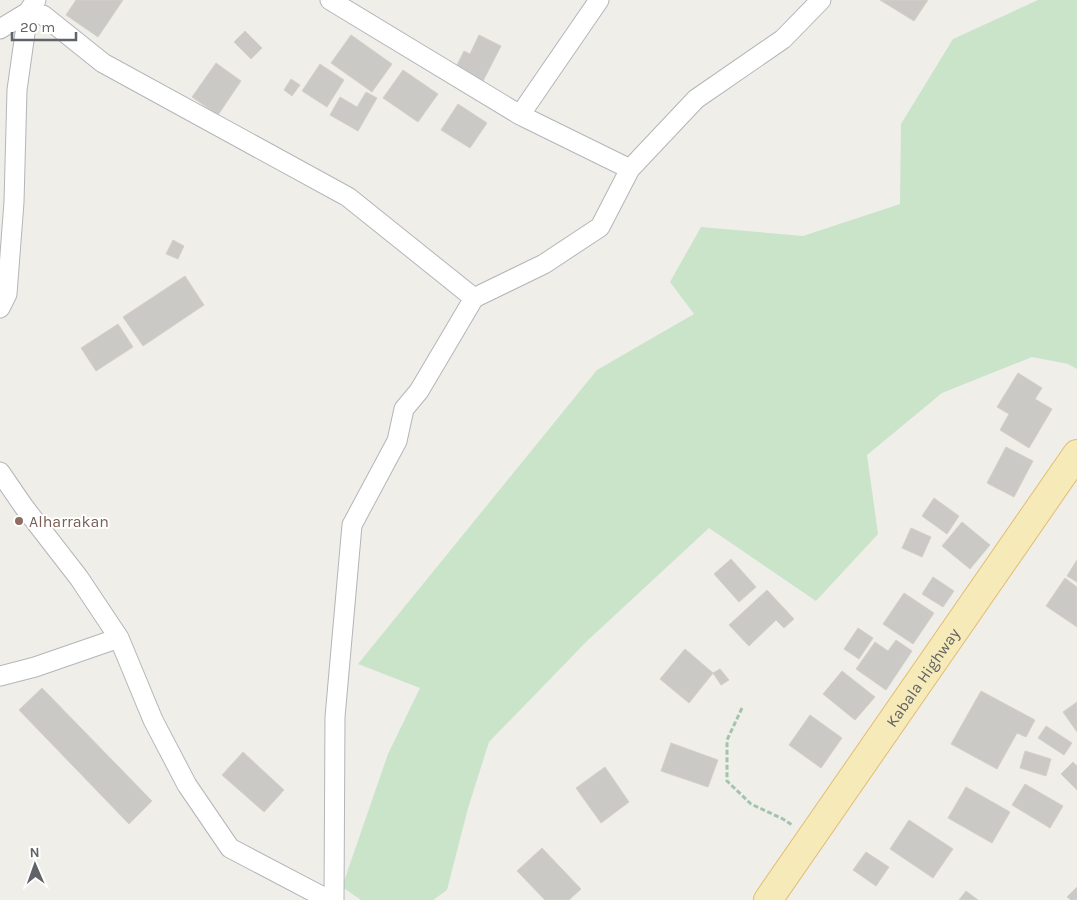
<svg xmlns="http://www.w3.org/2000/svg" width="1077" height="900" viewBox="0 0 1077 900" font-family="Karla,sans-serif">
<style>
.green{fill:#c9e4c9}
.building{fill:#cbc9c5;stroke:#d4d0c8}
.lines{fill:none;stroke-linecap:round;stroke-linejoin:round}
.street-casing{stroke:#b3b5b9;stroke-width:21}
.primary-casing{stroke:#e1be71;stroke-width:30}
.path{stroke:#a3c4ac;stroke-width:3;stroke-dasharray:5 2.5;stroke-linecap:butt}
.street{stroke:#fff;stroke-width:19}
.primary{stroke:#f6eab8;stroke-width:28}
.education-dot{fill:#8d6e63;stroke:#fff;stroke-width:2}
.labels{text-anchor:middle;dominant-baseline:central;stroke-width:4;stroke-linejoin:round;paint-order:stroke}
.education-label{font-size:16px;fill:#785e54;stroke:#fff;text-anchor:start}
.street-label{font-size:16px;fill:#606367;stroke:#fff}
</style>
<rect width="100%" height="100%" fill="#f0eee9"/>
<!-- green -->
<path class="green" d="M1038,0H1077V369L1068,364L1032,357L942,393L867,455L878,534L816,601L709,528L587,641L489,742L468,808L447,890L433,900H361L342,887L388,754L420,688L358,664L597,370L694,314L670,282L701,227L803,236L900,204L901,124L953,39Z"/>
<!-- building -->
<path class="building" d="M76,0H123L98,37L66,15Z
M880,0H928L914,21Z
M245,31L262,48L251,59L234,42Z
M351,35L392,64L372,92L331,63Z
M479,35L501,46L482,83L455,69L464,51L470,54Z
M216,63L241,81L218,115L192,97Z
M320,64L344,80L327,107L302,91Z
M403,70L438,94L418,122L383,98Z
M291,79L300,85L292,96L284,90Z
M366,92L377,98L358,131L330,115L340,97L357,107Z
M458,104L487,123L470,148L441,130Z
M173,240L184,246L178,259L166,254Z
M185,276L204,305L143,346L123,317Z
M118,324L133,347L96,371L81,348Z
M1018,373L1042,388L1035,399L1052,409L1029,448L1000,430L1009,414L997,407Z
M1006,447L1033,461L1014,497L987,483Z
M934,498L959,516L947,534L922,516Z
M962,522L990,545L970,569L942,546Z
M911,528L931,537L922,557L902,548Z
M731,559L756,587L739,602L714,574Z
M1077,560V582L1067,576Z
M933,577L954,591L943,607L922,594Z
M1065,578L1077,587V627L1046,606Z
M767,590L794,619L784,628L776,620L749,646L729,625Z
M904,593L934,613L913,644L883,624Z
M858,628L873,638L859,659L844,649Z
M896,640L912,651L886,690L856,669L875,642L888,651Z
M685,649L713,673L689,703L660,679Z
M720,669L729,680L721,685L713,673Z
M842,671L875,697L855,720L823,694Z
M42,688L152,801L129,824L19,710Z
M981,691L1035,720L1026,737L1017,733L997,769L951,744Z
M1077,702V732L1063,712Z
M810,715L842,738L821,768L789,745Z
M1046,726L1072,743L1064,755L1038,738Z
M671,743L718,760L708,787L661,771Z
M1025,751L1051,759L1046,776L1020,768Z
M243,752L284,790L264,812L222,775Z
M1073,762L1077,766V790L1061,774Z
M605,767L629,802L601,823L576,788Z
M1025,784L1063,806L1050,828L1012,805Z
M966,787L1010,812L992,843L948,818Z
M909,820L953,849L933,878L890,849Z
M542,848L581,889L569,900H545L517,871Z
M866,852L889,867L876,886L853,870Z
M1077,887V900H1071L1067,897Z
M966,891L978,900H959Z"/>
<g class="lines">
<!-- street casing -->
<g class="street-casing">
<path id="street" d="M330,0L520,115L630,169
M0,29L28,12L43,15L103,63L348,197L474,298L419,391L404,409L397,441L352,525L335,717L334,900
M520,115L599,0
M474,298L544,264L600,227L630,169L696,99L783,39L821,0
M0,308L7,294L14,202L17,90L28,12L36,0
M0,472L24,507L79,578L119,638L153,720L187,785L230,848L329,900
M0,676L35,667L119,638"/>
</g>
<!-- primary casing -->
<g class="primary-casing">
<g id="primary">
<path id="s1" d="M768,900L1077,454"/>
</g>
</g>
<!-- path -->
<path class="path" d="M742,708L727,740V781L751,804L783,819L792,825"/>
<!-- street -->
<use href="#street" class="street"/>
<!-- primary -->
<use href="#primary" class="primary"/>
</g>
<!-- markers -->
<circle class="education-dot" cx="19" cy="521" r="5"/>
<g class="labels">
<!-- education labels -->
<g class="education-label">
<text x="29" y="521">Alharrakan</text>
</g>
<!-- street labels -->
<g class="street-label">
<text stroke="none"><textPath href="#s1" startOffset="271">Kabala Highway</textPath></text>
</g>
</g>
<!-- north arrow -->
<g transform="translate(35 865) rotate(358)" stroke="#ffffff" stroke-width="4" paint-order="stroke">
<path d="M0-4L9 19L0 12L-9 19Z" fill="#606367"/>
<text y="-8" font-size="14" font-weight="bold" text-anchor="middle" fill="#606367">N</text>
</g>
<!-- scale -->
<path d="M12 32v8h64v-8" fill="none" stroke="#606367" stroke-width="2.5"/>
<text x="20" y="32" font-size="15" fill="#606367" stroke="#ffffff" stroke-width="4" paint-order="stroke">20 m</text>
</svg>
